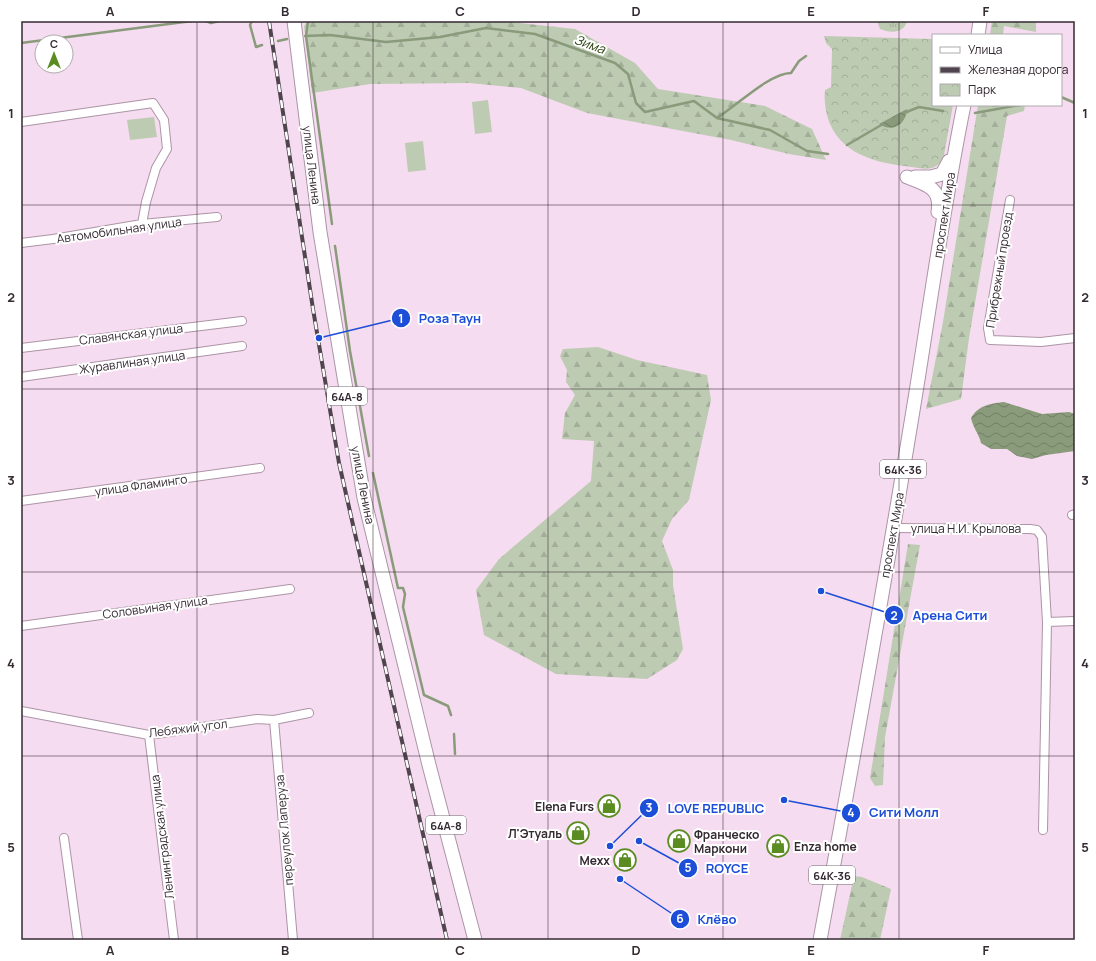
<svg xmlns="http://www.w3.org/2000/svg" width="1096" height="961" viewBox="0 0 1096 961" font-family="Manrope,sans-serif">
<style>
.grass{fill:url(#grass-tufts)}
.forest{fill:url(#forest-firs)}
.park{fill:url(#park-crowns)}
.pitch{fill:#bdcbb2}
.water{fill:url(#water-waves)}
.lines{fill:none;stroke-linecap:round;stroke-linejoin:round}
.stream{stroke:#899b7b;stroke-width:2.5}
.minor-casing{stroke:#ac94a6;stroke-width:10}
.primary-casing{stroke:#ac94a6;stroke-width:15}
.minor{stroke:#fff;stroke-width:8}
.primary{stroke:#fff;stroke-width:13}
.rail-casing{stroke:#50444e;stroke-width:4}
.rail{stroke:#fff;stroke-width:2.5;stroke-dasharray:8;stroke-linecap:butt}
.grid{fill:none;stroke:#342a32;stroke-width:1;stroke-opacity:0.55}
.labels{text-anchor:middle;dominant-baseline:central;stroke-width:4;stroke-linejoin:round;paint-order:stroke}
.shield{fill:#fff;stroke:#716a70;stroke-width:1}
.shield-label{font-size:11px;font-weight:bold;fill:#342a32}
.street-label{font-size:12px;fill:#342a32;stroke:#fff}
.poi-label{font-size:12px;font-weight:bold;fill:#342a32;stroke:#fff;text-anchor:end}
.water-label{font-size:13px;font-style:italic;fill:#2e4614;stroke:#fff}
.leader{fill:none;stroke:#1d4ed8;stroke-width:1.5}
.callout-dot{fill:#1d4ed8;stroke:#fff;stroke-width:1.5}
.mark-label{font-size:12px;text-anchor:middle;font-weight:bold;fill:#fff}
.callout-label{font-size:13px;text-anchor:middle;font-weight:bold;fill:#1d4ed8;stroke:#fff;stroke-width:4;stroke-linejoin:round;paint-order:stroke}
.neatline{fill:none;stroke:#342a32;stroke-width:1.5}
.grid-label{font-size:13px;text-anchor:middle;font-weight:bold;fill:#342a32}
</style>
<defs>
<pattern id="grass-tufts" width="24" height="20" patternUnits="userSpaceOnUse"><rect width="24" height="20" fill="#bdcbb2"/><path d="M3 7l-1-3M5 7V3M7 7l1-3M15 17l-1-3M17 17v-4M19 17l1-3" fill="none" stroke="#a3ae9a"/></pattern>
<pattern id="forest-firs" width="22" height="20" patternUnits="userSpaceOnUse"><rect width="22" height="20" fill="#bdcbb2"/><path d="M5 1l3.5 6h-7zM16 11l3.5 6h-7z" fill="#a3ae9a"/></pattern>
<pattern id="park-crowns" width="20" height="18" patternUnits="userSpaceOnUse"><rect width="20" height="18" fill="#bdcbb2"/><path d="M2 6a3 3 0 1 1 6 0M12 15a3 3 0 1 1 6 0" fill="none" stroke="#a3ae9a"/></pattern>
<pattern id="water-waves" width="16" height="10" patternUnits="userSpaceOnUse"><rect width="16" height="10" fill="#899b7b"/><path d="M0 5q4-4 8 0t8 0" fill="none" stroke="#717f65"/></pattern>
</defs>
<rect width="100%" height="100%" fill="#f6dcf0"/>
<!-- grass -->
<path class="grass" d="M877,21H907C904,34 890,33 880,29Z"/>
<!-- forest -->
<path class="forest" d="M308,21H502L575,29L635,63L658,89L765,106L812,129L826,160L789,154L731,140L587,113L521,88L469,83L370,84L312,93L304,26Z
M992,21H1036V32L1004,26L1003,35H990Z
M978,105H1025L1024,111L1007,116L969,338L961,399L926,409L943,322Z
M598,347L637,360L707,375L711,400L689,500L672,519L662,541L673,570V585L683,649L677,660L647,679L556,674L484,635L476,590L499,559L591,481L594,441L562,439L565,413L575,395L566,382L567,370L560,356L563,349Z
M908,544L920,545L885,737L883,785L875,786L870,778Z
M854,876L862,877L891,889L880,940H840Z"/>
<!-- park -->
<path class="park" d="M824,36L933,39V105H953L944,155C942,160 939,166 932,168C924,170 913,167 905,166C869,162 834,150 826,111C825,104 824,97 825,90L831,87L832,51V49L826,43Z"/>
<!-- pitch -->
<path class="pitch" d="M488,100L492,132L475,134L472,102Z
M154,117L157,137L130,140L127,120Z
M423,141L426,170L408,172L405,143Z"/>
<!-- water -->
<path class="water" d="M907,109C906,125 892,133 879,124Z
M1004,402L1042,414L1069,412L1075,414V451L1046,455L1032,459L1017,456L1007,449H991L981,443C979,434 973,428 971,418C979,405 989,404 1004,402Z"/>
<g class="lines">
<!-- stream -->
<path class="stream" d="M206,21L211,23L219,21
M252,21L250,25L256,47L262,45
M308,21L306,36L332,224
M305,36L330,35L386,42L440,37L486,28L535,34L615,63L628,74L636,103L645,112L694,101L717,118L770,130L807,151L828,154
M278,41L287,39
M21,43L192,21
M1061,97L1075,103
M904,113L919,107L943,111
M975,113L1019,105
M717,118C736,106 770,73 791,73L799,61L806,56
M847,145L883,124
M335,246L350,351L369,456
M373,473L398,588H403L405,594L403,607L424,695L448,706L451,715
M454,734L455,754"/>
<!-- minor casing -->
<g class="minor-casing">
<path id="minor" d="M21,122L153,103L164,120L167,149L156,168L146,202L142,224
M1010,200L988,328L990,340L1041,342L1075,338
M21,243L53,239L142,224L217,217
M21,348L242,321
M21,377L242,346
M21,501L260,468
M1072,515L1075,514
M893,528L1030,529L1037,530L1042,537L1047,622L1043,830
M1047,622L1075,621
M21,626L290,589
M21,711L149,735L257,719L274,720L309,713
M274,720L293,940
M149,735L174,940
M64,838L78,940"/>
</g>
<!-- primary casing -->
<g class="primary-casing">
<path id="primary" d="M294,21L320,232L364,498L429,765L475,940
M978,35L980,21
M907,177C926,184 942,188 938,212
M915,177H931L942,174L949,161
M820,940C854,756 887,571 917,386C932,292 945,198 964,105"/>
</g>
<!-- minor -->
<use href="#minor" class="minor"/>
<!-- primary -->
<use href="#primary" class="primary"/>
<!-- rail casing -->
<g class="rail-casing">
<path id="rail" d="M269,21L313,309L339,463L447,940"/>
</g>
<!-- rail -->
<use href="#rail" class="rail"/>
</g>
<!-- grid -->
<path class="grid" d="M197,21V940M373,21V940M548,21V940M723,21V940M899,21V940M21,205H1075M21,389H1075M21,572H1075M21,756H1075"/>
<!-- icons -->
<defs>
<g id="shop-ring" transform="scale(1.15)"><circle r="9.5" fill="#fff" stroke="#5b8c22" stroke-width="1.5"/><path d="M-5-2.5h2.3a2.7 3.5 0 0 1 5.4 0H5L5.5 6h-11ZM-1.5-2.5h3a1.5 2.3 0 0 0-3 0Z" fill="#5b8c22"/></g>
</defs>
<g fill-rule="evenodd">
<use href="#shop-ring" x="609" y="806"/>
<use href="#shop-ring" x="578" y="833"/>
<use href="#shop-ring" x="679" y="841"/>
<use href="#shop-ring" x="778" y="846"/>
<use href="#shop-ring" x="625" y="860"/>
</g>
<g class="labels">
<!-- shield labels -->
<g class="shield">
<rect x="327" y="387" width="40" height="18" rx="3"/>
<rect x="880" y="460" width="46" height="18" rx="3"/>
<rect x="426" y="816" width="40" height="18" rx="3"/>
<rect x="809" y="866" width="46" height="18" rx="3"/>
</g>
<g class="shield-label">
<text x="347" y="396">64А-8</text>
<text x="903" y="469">64К-36</text>
<text x="446" y="825">64А-8</text>
<text x="832" y="875">64К-36</text>
</g>
<!-- street labels -->
<g class="street-label">
<text transform="translate(312 165) rotate(83)">улица Ленина</text>
<text transform="translate(944 215) rotate(-81)">проспект Мира</text>
<text transform="translate(119 230) rotate(-8)">Автомобильная улица</text>
<text transform="translate(999 270) rotate(-81)">Прибрежный проезд</text>
<text transform="translate(131 334) rotate(-7)">Славянская улица</text>
<text transform="translate(132 362) rotate(-8)">Журавлиная улица</text>
<text transform="translate(141 485) rotate(-8)">улица Фламинго</text>
<text transform="translate(363 485) rotate(79)">улица Ленина</text>
<text x="966" y="528">улица Н.И. Крылова</text>
<text transform="translate(892 535) rotate(-80)">проспект Мира</text>
<text transform="translate(155 607) rotate(-8)">Соловьиная улица</text>
<text transform="translate(188 728) rotate(-7)">Лебяжий угол</text>
<text transform="translate(284 830) rotate(-95)">переулок Лаперуза</text>
<text transform="translate(162 837) rotate(-97)">Ленинградская улица</text>
</g>
<!-- poi labels -->
<g class="poi-label">
<text x="594" y="806">Elena Furs</text>
<text x="562" y="833">Л'Этуаль</text>
<text x="694" y="834" text-anchor="start">Франческо<tspan x="694" dy="14">Маркони</tspan></text>
<text x="794" y="846" text-anchor="start">Enza home</text>
<text x="610" y="860">Mexx</text>
</g>
<!-- water labels -->
<g class="water-label">
<text transform="translate(590 44) rotate(20)">Зима</text>
</g>
</g>
<!-- callouts -->
<path class="leader" d="M319 338L401 318M821 591L894 615M610 846L649 808M784 800L851 813M639 841L688 868M620 879L680 919"/>
<g class="callout-dot">
<circle cx="319" cy="338" r="4"/>
<circle cx="821" cy="591" r="4"/>
<circle cx="610" cy="846" r="4"/>
<circle cx="784" cy="800" r="4"/>
<circle cx="639" cy="841" r="4"/>
<circle cx="620" cy="879" r="4"/>
<circle cx="401" cy="318" r="10"/>
<circle cx="894" cy="615" r="10"/>
<circle cx="649" cy="808" r="10"/>
<circle cx="851" cy="813" r="10"/>
<circle cx="688" cy="868" r="10"/>
<circle cx="680" cy="919" r="10"/>
</g>
<g class="mark-label">
<text x="401" y="323">1</text>
<text x="894" y="620">2</text>
<text x="649" y="812">3</text>
<text x="851" y="817">4</text>
<text x="688" y="872">5</text>
<text x="680" y="923">6</text>
</g>
<g class="callout-label">
<text x="450" y="323">Роза Таун</text>
<text x="950" y="620">Арена Сити</text>
<text x="716" y="813">LOVE REPUBLIC</text>
<text x="904" y="817">Сити Молл</text>
<text x="727" y="873">ROYCE</text>
<text x="717" y="924">Клёво</text>
</g>
<!-- border -->
<rect width="1096" height="961" fill="none" stroke="#ffffff" stroke-width="44"/>
<!-- legend -->
<rect x="932" y="34" width="130" height="72" fill="#ffffff" stroke="#aeaaad"/>
<rect x="940" y="47" width="20" height="6" fill="#ffffff" stroke="#aeaaad"/>
<text x="968" y="54" font-size="12" fill="#342a32">Улица</text>
<rect x="940" y="67" width="20" height="6" fill="#50444e" stroke="#aeaaad"/>
<text x="968" y="74" font-size="12" fill="#342a32">Железная дорога</text>
<rect x="940" y="84" width="20" height="12" fill="url(#park-crowns)" stroke="#aeaaad"/>
<text x="968" y="94" font-size="12" fill="#342a32">Парк</text>
<!-- north arrow -->
<g transform="translate(54 54)"><circle r="19" fill="#ffffff" stroke="#aeaaad"/>
<path d="M0-3L7 15L0 10L-7 15Z" fill="#5b8c22"/>
<text y="-6" font-size="11" font-weight="bold" text-anchor="middle" fill="#342a32">С</text>
</g>
<rect x="22" y="22" width="1052" height="917" class="neatline"/>
<g class="grid-label">
<text x="110" y="16">A</text>
<text x="285" y="16">B</text>
<text x="460" y="16">C</text>
<text x="636" y="16">D</text>
<text x="811" y="16">E</text>
<text x="986" y="16">F</text>
<text x="11" y="118">1</text>
<text x="1085" y="118">1</text>
<text x="11" y="302">2</text>
<text x="1085" y="302">2</text>
<text x="11" y="485">3</text>
<text x="1085" y="485">3</text>
<text x="11" y="668">4</text>
<text x="1085" y="668">4</text>
<text x="11" y="852">5</text>
<text x="1085" y="852">5</text>
<text x="110" y="955">A</text>
<text x="285" y="955">B</text>
<text x="460" y="955">C</text>
<text x="636" y="955">D</text>
<text x="811" y="955">E</text>
<text x="986" y="955">F</text>
</g>
</svg>
